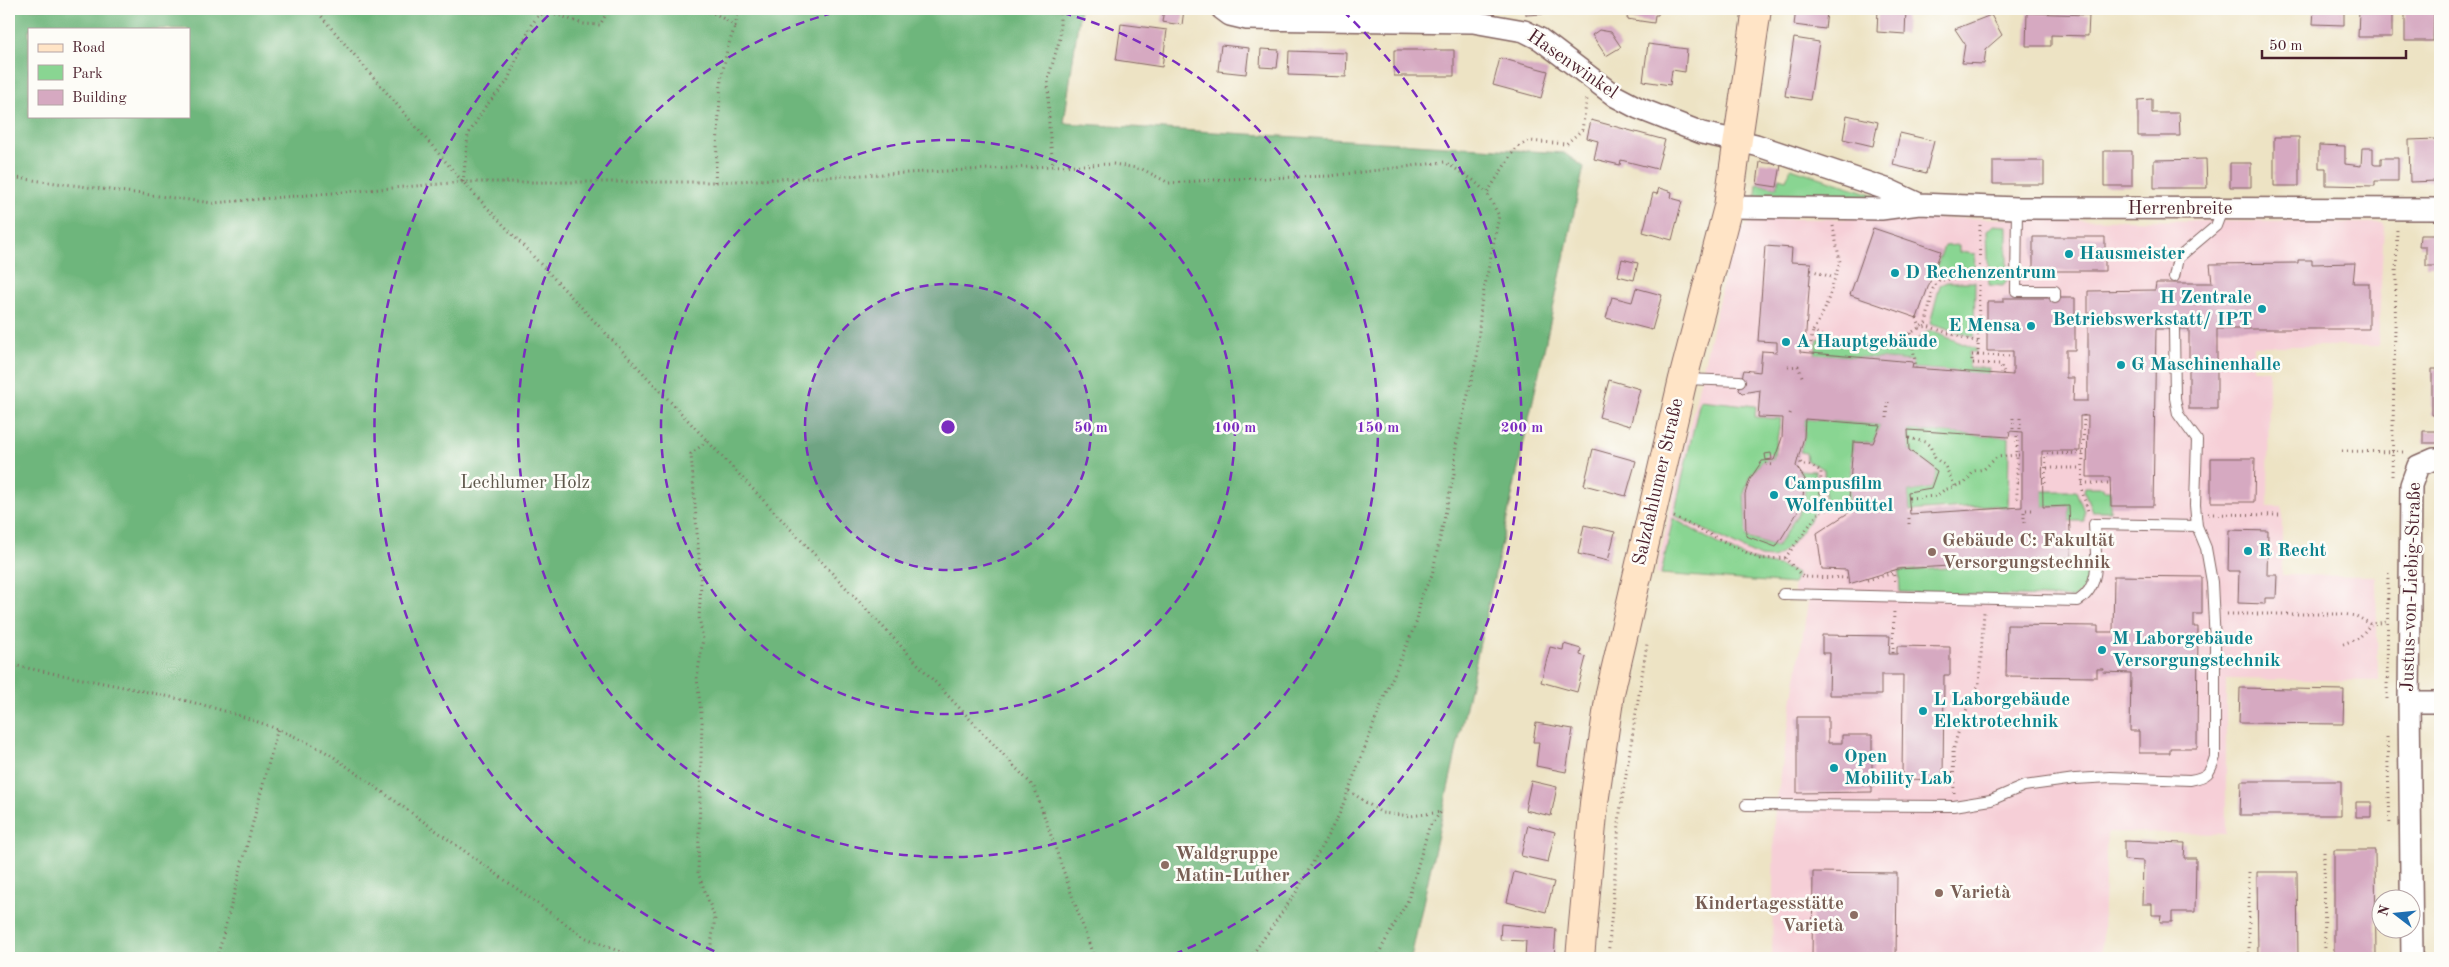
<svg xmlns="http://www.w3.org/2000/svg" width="2449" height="967" viewBox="0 0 2449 967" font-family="'Old Standard TT',serif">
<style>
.built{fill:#f6cfd7}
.green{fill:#89d592;stroke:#6a7a5e}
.forest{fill:#6eb67c;stroke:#5c6a54;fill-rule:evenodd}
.building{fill:#d6a9c1;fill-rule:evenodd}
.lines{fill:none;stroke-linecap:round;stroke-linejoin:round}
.lane-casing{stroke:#836461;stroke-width:12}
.street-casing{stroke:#836461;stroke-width:24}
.secondary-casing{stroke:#836461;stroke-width:30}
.path{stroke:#836461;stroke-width:3;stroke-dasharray:1 4;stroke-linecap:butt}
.lane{stroke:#fff;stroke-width:10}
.street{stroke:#fff;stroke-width:21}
.secondary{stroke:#ffe4c6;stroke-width:28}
.ring{fill:none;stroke:#7b2cbf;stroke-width:2.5;stroke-dasharray:9 6}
.culture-dot{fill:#0f9aa8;stroke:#fdfcf7;stroke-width:2}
.education-dot{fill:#8d6e63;stroke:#fdfcf7;stroke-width:2}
.labels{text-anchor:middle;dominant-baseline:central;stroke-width:5;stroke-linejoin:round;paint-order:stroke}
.street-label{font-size:19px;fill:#4a1f2b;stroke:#fdfcf7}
.culture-label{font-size:19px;font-weight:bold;fill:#0d838f;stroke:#fdfcf7;text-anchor:start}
.park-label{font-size:19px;fill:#5d564a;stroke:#fdfcf7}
.education-label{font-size:19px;font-weight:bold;fill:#785e54;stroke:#fdfcf7;text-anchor:start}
.centre{fill:#7b2cbf;stroke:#fdfcf7;stroke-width:2.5}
.ring-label{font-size:15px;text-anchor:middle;font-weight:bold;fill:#7b2cbf;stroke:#fdfcf7;stroke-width:5;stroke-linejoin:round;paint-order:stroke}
</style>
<rect width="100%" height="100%" fill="#fdfcf7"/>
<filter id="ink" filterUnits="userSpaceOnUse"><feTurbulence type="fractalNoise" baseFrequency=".02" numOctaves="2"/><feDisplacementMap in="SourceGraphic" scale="10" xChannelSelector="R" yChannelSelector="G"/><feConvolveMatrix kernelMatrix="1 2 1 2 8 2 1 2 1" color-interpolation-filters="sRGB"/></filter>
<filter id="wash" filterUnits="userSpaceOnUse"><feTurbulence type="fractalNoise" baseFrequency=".0096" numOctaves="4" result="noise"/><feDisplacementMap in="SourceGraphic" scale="20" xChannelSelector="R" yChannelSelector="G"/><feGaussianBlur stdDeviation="1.12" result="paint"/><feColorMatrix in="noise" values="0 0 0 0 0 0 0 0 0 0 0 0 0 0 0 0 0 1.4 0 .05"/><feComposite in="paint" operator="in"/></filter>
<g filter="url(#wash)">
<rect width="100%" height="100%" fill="#ede3c4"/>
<!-- built -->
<path class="built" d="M1956,218L2384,223L2378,346H2253V370H2269L2268,507H2282V575L2376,576L2378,681L2226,679V834L2107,832L2102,955L1997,958H1772L1774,818L1809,596L1794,595V584L1656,574L1731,246L1738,231L1754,219Z"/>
<!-- green -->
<path class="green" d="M1791,168L1874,195L1875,199L1755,205L1757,184L1777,187L1779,178L1786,180Z
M1993,225L2007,226V281L2003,286L1989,285L1987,231Z
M1959,245V252L1975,254L1974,271L1970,274H1934L1944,246Z
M1947,282H1975L1974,337L1930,323L1940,285Z
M1929,330L1976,349V352H1969V368H1989L1988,374L1912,368L1913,361L1815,354L1818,338C1838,347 1852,340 1872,343C1881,344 1889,351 1899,349C1911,346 1920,338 1929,330Z
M1700,400L1756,406L1755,417L1781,419L1773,460L1762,461L1749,478L1744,494L1747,538L1777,547L1803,506L1806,478L1798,470L1815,471C1818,481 1819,491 1817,502C1815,516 1789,551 1775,557C1771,559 1765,557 1760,557L1674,515Z
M1805,419L1880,425L1873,443L1853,442L1849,502L1825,503L1824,469L1807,461L1806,453L1800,452L1804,437Z
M1908,430L2009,437L2008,508L1992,505L1910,511L1908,492L1931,488L1937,471L1909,450Z
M2085,487H2103L2104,490H2110V511H2092L2084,491Z
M2042,491H2076L2084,511V521H2069V506L2043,507Z
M1673,518C1699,533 1727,551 1756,561C1770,566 1784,564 1796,574L1794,584L1661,574Z
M2093,559C2094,579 2090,585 2074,598L1900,592L1899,571Z"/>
<!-- forest -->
<path class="forest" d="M9,9H1080L1064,123L1564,153L1584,167L1411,958H9ZM29,29H189V116H29Z"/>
<g id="blocks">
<!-- building -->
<path class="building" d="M1164,9H1184L1182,25L1162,22Z
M1526,9H1543V14L1526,15Z
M1620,9H1659L1658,15H1655L1654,23L1627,19L1628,11Z
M1796,9H1822V12H1827L1825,29L1794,25Z
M1878,9H1906L1905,34L1877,32Z
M2183,9H2208V11L2182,10Z
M2314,9H2344V25L2313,24Z
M2359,9H2392V37H2358Z
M2405,9H2434L2433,41H2405Z
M2027,13L2089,15L2088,36L2051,35V46H2026Z
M1991,15L2002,35L1986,49L1984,64L1962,63L1965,44L1955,29Z
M1121,24L1167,30L1162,67L1116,60Z
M1599,30L1611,32L1621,47L1606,56L1592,35Z
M1794,38L1819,42L1810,100L1785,96Z
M1648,44L1687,49L1685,72L1672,70L1670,85L1643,81Z
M1221,45L1249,48L1246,74L1218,71Z
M1261,49L1279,50L1277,68L1260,67Z
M1394,50H1454V76H1394Z
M1289,51L1347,53L1346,77L1288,75Z
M1500,58L1548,71L1541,98L1493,85Z
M2152,99V113H2179L2180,136H2138V100Z
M1847,115L1878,122L1873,146L1843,139Z
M1591,120L1665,140L1657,169L1621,160L1620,165L1594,159L1598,141L1587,138Z
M1900,133L1934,141L1926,173L1893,165Z
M2274,137H2299V186H2274Z
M2436,139L2437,181L2410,182L2409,140Z
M2319,145L2345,146V164L2361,166L2362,148H2373V164L2375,165H2381V158H2398V181H2375V186L2326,185V168H2319Z
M2104,151H2132V186H2104Z
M2206,159L2207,188H2154V160Z
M1993,161H2044V184H1993Z
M1760,162L1781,165L1777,187L1757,184Z
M2230,163H2251V187H2230Z
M1659,188L1672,192L1671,198L1682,201L1672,240L1643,232L1653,193L1657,194Z
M1873,228L1941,251L1917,318L1850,295Z
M2420,235H2440V266H2426V247H2419Z
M2033,237H2105V271H2033Z
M1765,246L1792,248L1791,262L1811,263L1805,345L1800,344V352L1913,362L1912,368L2013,375V351H1987V302H2003V298H2075V350H2066V378H2074L2073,401H2088V291L2155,290L2156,283H2212L2210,264L2298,263V260H2312V264L2355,263L2353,283H2369V329H2217V409H2189V329H2156L2153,506H2111L2110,477H2087L2088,416H2080V451H2042L2043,507L2069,506L2071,559L1898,569L1849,584L1847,570L1822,569L1817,533L1848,513L1853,442L1873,443L1880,425L1805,419L1804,437L1796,466L1805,479L1802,505L1776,547L1746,536L1745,494L1750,479L1762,461L1774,460L1782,438L1783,418L1758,417L1760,390L1742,393L1739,390L1744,370L1760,372L1762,351L1777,352V342L1758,341ZM1908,430L2009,437L2010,431L2022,432V507L1910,514L1908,492L1931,488L1937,471L1909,450Z
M1622,259L1638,263L1634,280L1618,276Z
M1636,288L1662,295L1652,330L1606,318L1612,297L1632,302Z
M2432,369H2440V415H2432Z
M1609,380L1640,389L1630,426L1599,417Z
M2423,431H2440V443H2423Z
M1593,449L1636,461L1626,496L1584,485Z
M1771,453L1772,459L1766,460L1765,454Z
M2211,458H2255L2254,502H2211Z
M1584,525L1615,532L1608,561L1578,554Z
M2229,530L2268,531L2267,575H2277L2276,598H2265V604L2238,603L2239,571H2228Z
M2114,576L2202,577V614H2194V627H2198L2197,748H2170V753H2139V731H2130L2131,673L2103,672L2104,669H2097V677L2006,676L2007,625L2098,626V632H2113Z
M1822,635L1890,636L1889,654H1897V646L1950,647V675H1944L1943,780L1902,779L1903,675H1881V695H1829L1830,653H1822Z
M1564,644L1581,649L1580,655L1586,657L1577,692L1541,682L1550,647L1563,650Z
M2240,688L2344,690L2343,724L2239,723Z
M1797,717H1828V743H1842V735H1872V792L1797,793Z
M1536,723L1573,729L1566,772L1536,766L1539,742H1533Z
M1531,781L1557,787L1551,816L1525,810Z
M2241,781H2341V815H2240Z
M2356,802H2372V817H2356Z
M1528,825L1555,832L1548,862L1521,856Z
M2124,841L2185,843L2184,858H2196L2195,912H2172V922H2160L2161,915H2152V904H2142L2143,861L2124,860Z
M2334,850H2375L2376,957H2334Z
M1514,872L1554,882L1546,912L1507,902Z
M1813,872L1897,873L1896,958H1812Z
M2257,872H2297L2298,958H2258Z
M1501,924L1556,929L1554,958H1525L1526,941L1500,940Z"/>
</g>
</g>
<g filter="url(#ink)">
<use href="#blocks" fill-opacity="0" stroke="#836461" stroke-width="1"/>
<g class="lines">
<!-- lane casing -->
<g class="lane-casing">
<path id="lane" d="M2017,208L2016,291H2055V298
M2174,277L2178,258L2216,226L2222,210
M1684,379L1740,381
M1783,594L2078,601C2104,584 2095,551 2094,524L2197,526
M1746,805L1954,806L1991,800L2024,786L2075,779L2111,777L2190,780C2208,777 2210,773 2215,757V643L2212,582L2206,548L2197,526L2195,505L2197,440L2178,414L2175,398L2174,329"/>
</g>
<!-- street casing -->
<g class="street-casing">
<path id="street" d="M1222,9L1230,15L1247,19L1473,22L1524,31L1540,39L1615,96L1638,108L1702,133L1756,145L1889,190L1919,204
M1728,207L1881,209L1919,204L2017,208L2440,209
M2409,702H2440
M2412,958L2409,702L2411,485L2418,466L2434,459H2440"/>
</g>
<!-- secondary casing -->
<g class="secondary-casing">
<path id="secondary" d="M1580,958L1594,803L1610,693L1683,379L1728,207L1757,9"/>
</g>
<!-- path -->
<path class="path" d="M315,9L463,182L1034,787L1094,958
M699,9L716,14L735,26L739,9
M1053,166L1113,164L1142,169L1169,183L1227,179L1329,176L1445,162L1473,180L1487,193
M9,177L213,203L463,182H715L1053,166L1049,127L1048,79L1060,38V9
M463,182L468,135L485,107L507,82L531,25L539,15L550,12L583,24L600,25L609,9
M715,182L721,80L727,50L735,26
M1980,225L1978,355L2013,356
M1833,226L1840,262L1825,309L1813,331L1832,341L1885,340L1911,333L1926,323L1933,289L1939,280L1980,277
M1811,270L1834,278
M1917,318L1920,328L1927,326L1979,343
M1911,333L1916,368
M1800,348H1810L1813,331
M1978,355H1972V363L2000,364L2005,375
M1788,367L1798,366L1803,379
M1790,414L1791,411
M2084,415L2082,491L2088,511
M1887,418L1888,402
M2013,429V415
M2020,429V416
M2017,431V455H2022
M1909,438L1925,442L1930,446L1935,458L1945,466L1955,486
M707,441L691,454L701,584L699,617L703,639L697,678L702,722L698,873L715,918L709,958
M2342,451L2404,452
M1798,458L1802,465H1809L1821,471L1820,511
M1766,464L1774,465
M2042,468H2082
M2392,476L2397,228
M2017,483H2022
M2045,483L2046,454L2084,453
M2082,483H2110
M1909,498L1936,496L1944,490L1965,483L1974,471L1984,469L1997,457L2017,455V502
M2026,510H2034
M2024,512V523
M2208,514L2282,515
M1674,517L1760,559L1785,558L1803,577L1848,578
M1909,518V527
M1785,558L1820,511L1849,507
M1893,570L1895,583
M1867,580L1894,573
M2227,614H2343L2356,616L2371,624L2388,622
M2343,644L2359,638L2371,624
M1893,653L1894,609
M9,664C116,688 235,700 331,755L584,937L635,958
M2387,699L2388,570
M2387,737L2390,826
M1349,791L1382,813L1411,816L1441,812L1429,827L1408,900L1376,958
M1954,793L1953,751L1957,736L1971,697L1979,684L1984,612
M2324,852L2325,958
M2249,872V958
M217,958L278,728
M1250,958L1297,891L1339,815L1385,695L1417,621L1421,597L1432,575L1443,524L1454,474L1456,446L1477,356L1481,305L1499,216L1487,193L1516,148L1529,141L1566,144L1582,130L1587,99
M1608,958L1620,812L1647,644"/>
<!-- lane -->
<use href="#lane" class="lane"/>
<!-- street -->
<use href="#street" class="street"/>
<!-- secondary -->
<use href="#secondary" class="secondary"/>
</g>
</g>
<!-- distance rings -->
<circle cx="948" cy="427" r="143" fill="#7b2cbf" fill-opacity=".12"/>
<g class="ring">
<circle cx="948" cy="427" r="143"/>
<circle cx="948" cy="427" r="287"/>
<path d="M1048 9A430 430 0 1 1 848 9"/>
<path d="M728 957A574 574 0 0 1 553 11M1343 11A574 574 0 0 1 1168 957"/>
</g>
<!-- markers -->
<g class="culture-dot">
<circle cx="2069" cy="254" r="5"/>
<circle cx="1895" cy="273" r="5"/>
<circle cx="2262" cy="309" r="5"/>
<circle cx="2031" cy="326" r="5"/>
<circle cx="1786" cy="342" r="5"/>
<circle cx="2121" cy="365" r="5"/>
<circle cx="1774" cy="495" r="5"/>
<circle cx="2248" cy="551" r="5"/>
<circle cx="2102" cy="650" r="5"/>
<circle cx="1923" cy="711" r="5"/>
<circle cx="1834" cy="768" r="5"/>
</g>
<g class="education-dot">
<circle cx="1932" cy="552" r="5"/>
<circle cx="1165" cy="865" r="5"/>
<circle cx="1939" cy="893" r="5"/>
<circle cx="1854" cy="915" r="5"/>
</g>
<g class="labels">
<!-- street labels -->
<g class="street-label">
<text transform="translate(1572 65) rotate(35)">Hasenwinkel</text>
<text x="2180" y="209">Herrenbreite</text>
<text transform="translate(1659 482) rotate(-77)">Salzdahlumer Straße</text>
<text transform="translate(2412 587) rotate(-88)">Justus-von-Liebig-Straße</text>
</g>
<!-- culture labels -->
<g class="culture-label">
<text x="2079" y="254">Hausmeister</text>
<text x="1905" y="273">D Rechenzentrum</text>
<text x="2252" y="298" text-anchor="end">H Zentrale<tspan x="2252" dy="22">Betriebswerkstatt/ IPT</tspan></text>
<text x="2021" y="326" text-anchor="end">E Mensa</text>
<text x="1796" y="342">A Hauptgebäude</text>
<text x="2131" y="365">G Maschinenhalle</text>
<text x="1784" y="484">Campusfilm<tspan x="1784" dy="22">Wolfenbüttel</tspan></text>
<text x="2258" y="551">R Recht</text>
<text x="2112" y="639">M Laborgebäude<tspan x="2112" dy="22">Versorgungstechnik</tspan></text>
<text x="1933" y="700">L Laborgebäude<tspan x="1933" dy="22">Elektrotechnik</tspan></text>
<text x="1844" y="757">Open<tspan x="1844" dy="22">Mobility Lab</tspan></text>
</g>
<!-- park labels -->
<g class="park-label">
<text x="525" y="483">Lechlumer Holz</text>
</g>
<!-- education labels -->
<g class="education-label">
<text x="1942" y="541">Gebäude C: Fakultät<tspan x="1942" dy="22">Versorgungstechnik</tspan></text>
<text x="1175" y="854">Waldgruppe<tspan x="1175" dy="22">Matin-Luther</tspan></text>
<text x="1949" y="893">Varietà</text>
<text x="1844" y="904" text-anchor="end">Kindertagesstätte<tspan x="1844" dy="22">Varietà</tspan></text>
</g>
</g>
<circle cx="948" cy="427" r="8" class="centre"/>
<g class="ring-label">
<text x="1091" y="432">50 m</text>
<text x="1235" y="432">100 m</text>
<text x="1378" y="432">150 m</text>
<text x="1522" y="432">200 m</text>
</g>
<!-- margin -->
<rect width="2449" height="967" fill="none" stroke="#fdfcf7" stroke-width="30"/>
<!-- legend -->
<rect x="28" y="28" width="162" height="90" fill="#fdfcf7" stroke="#b5a4a5"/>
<rect x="38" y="44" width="25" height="8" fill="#ffe4c6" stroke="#b5a4a5"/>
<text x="72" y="52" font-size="15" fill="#4a1f2b">Road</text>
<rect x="38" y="65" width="25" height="15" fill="#89d592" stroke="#b5a4a5"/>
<text x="72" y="78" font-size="15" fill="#4a1f2b">Park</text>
<rect x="38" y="90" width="25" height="15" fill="#d6a9c1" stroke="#b5a4a5"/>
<text x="72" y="102" font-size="15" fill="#4a1f2b">Building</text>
<!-- north arrow -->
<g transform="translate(2396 914) rotate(286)"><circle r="24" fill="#fdfcf7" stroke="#b5a4a5"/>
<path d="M0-4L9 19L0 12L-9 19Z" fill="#1f6fb2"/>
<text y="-8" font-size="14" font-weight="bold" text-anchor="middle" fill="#4a1f2b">N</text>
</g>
<!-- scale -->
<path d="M2262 50v8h144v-8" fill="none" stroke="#4a1f2b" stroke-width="2.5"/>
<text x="2269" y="50" font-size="15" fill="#4a1f2b" stroke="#fdfcf7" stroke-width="4" paint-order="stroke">50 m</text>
</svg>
